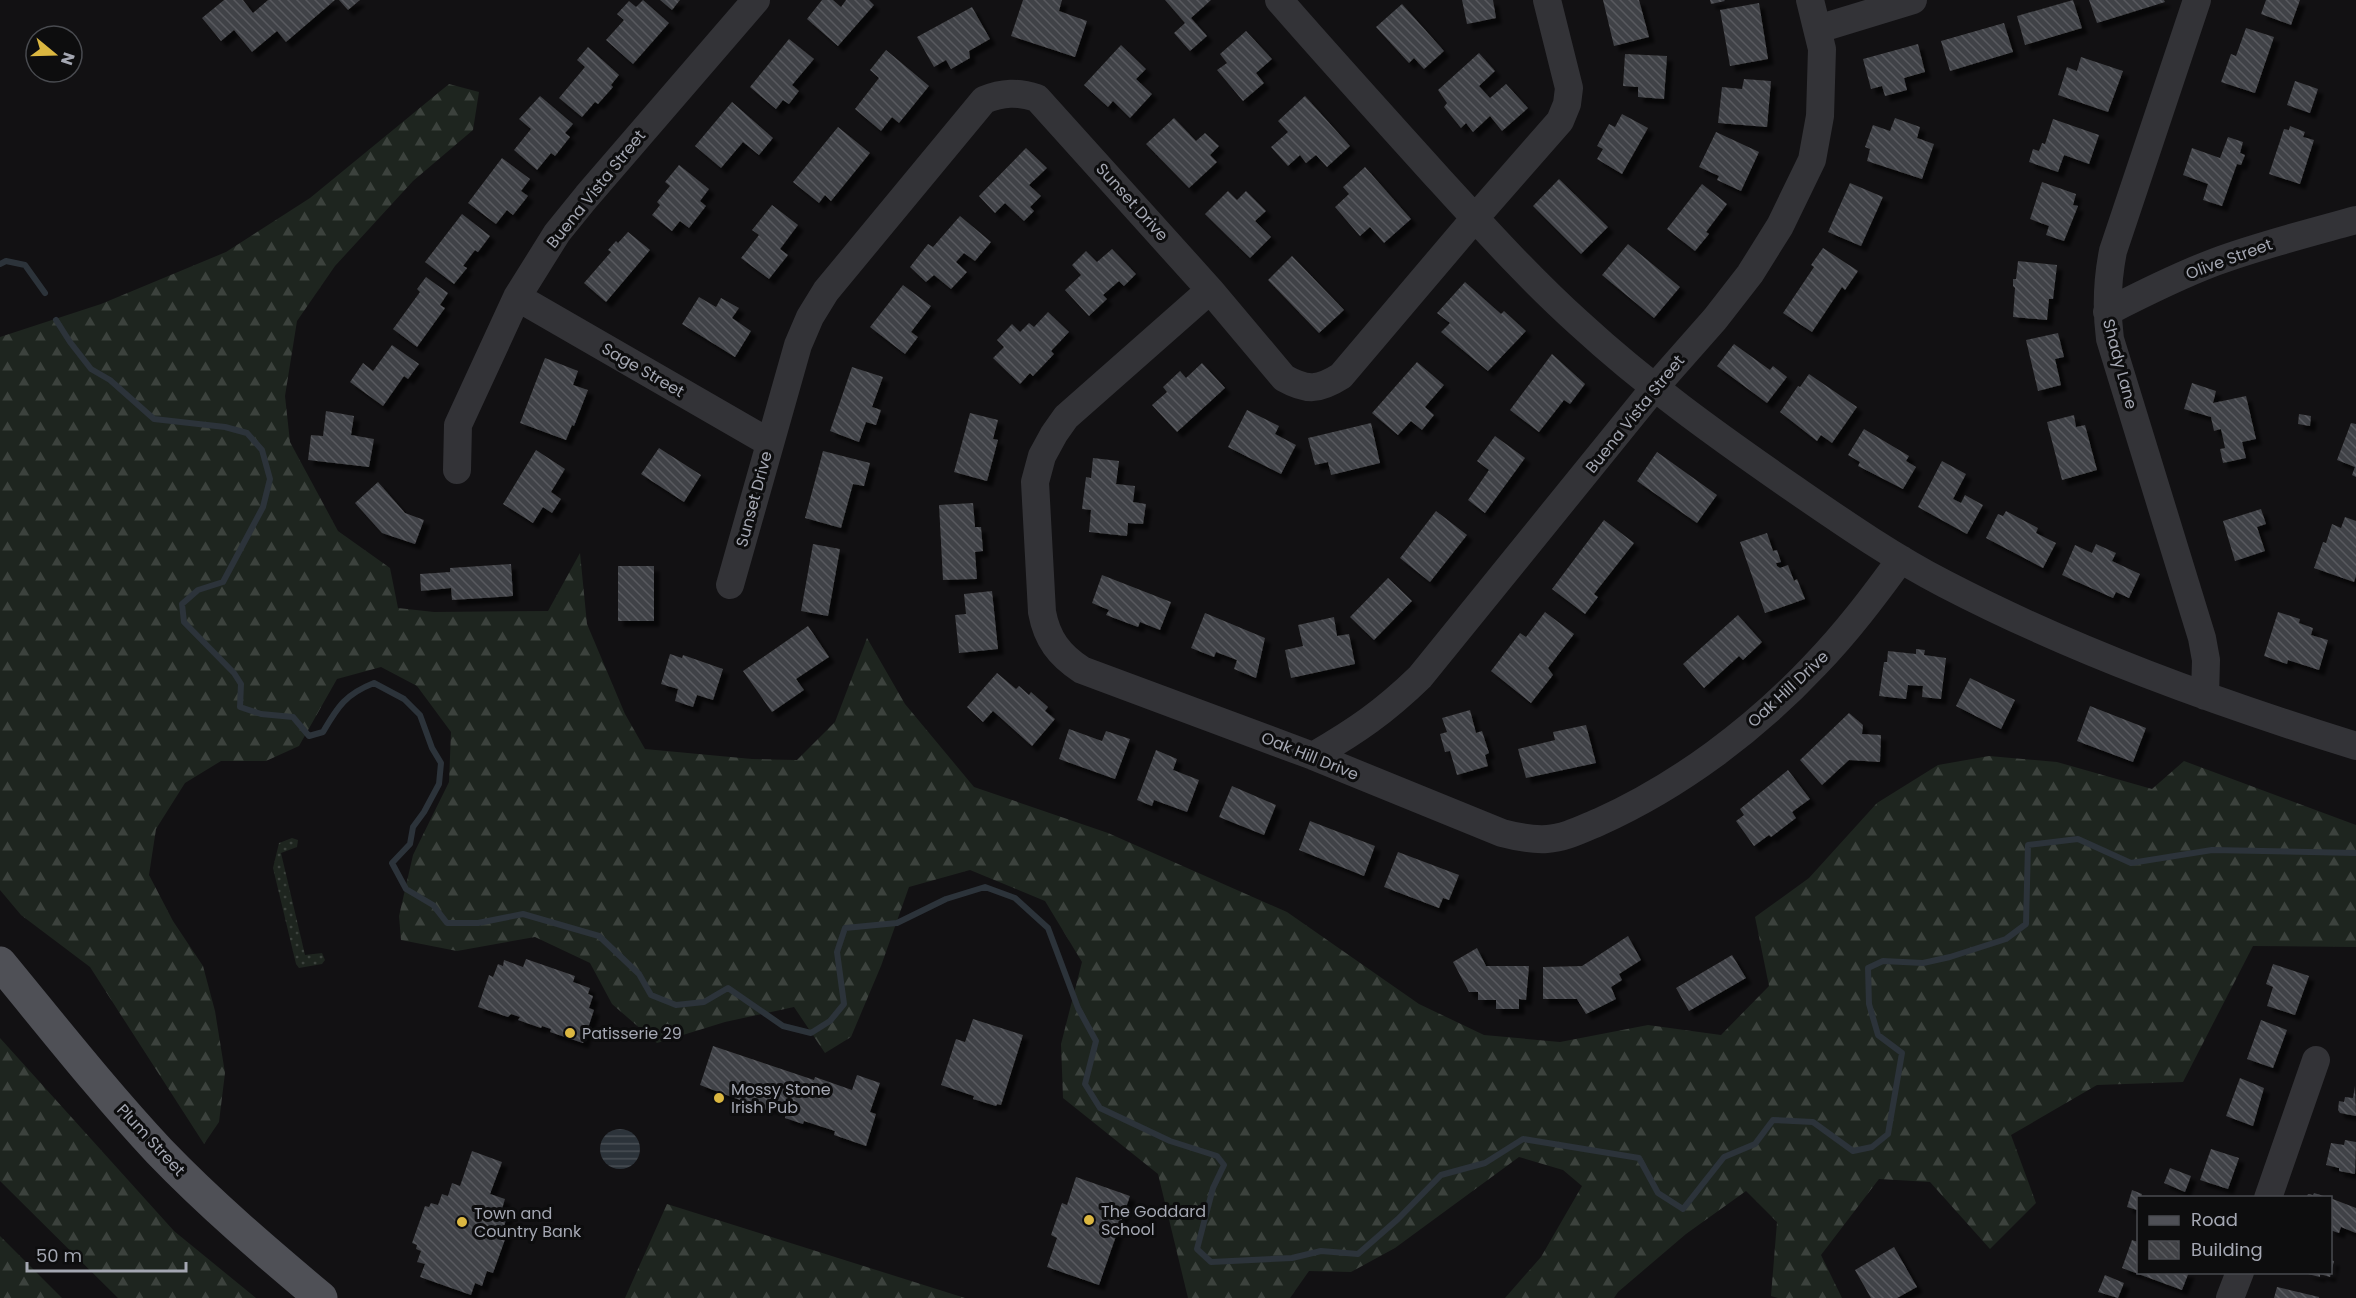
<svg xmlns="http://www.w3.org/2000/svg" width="2356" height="1298" viewBox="0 0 2356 1298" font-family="Poppins,sans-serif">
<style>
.grass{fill:url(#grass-dots)}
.forest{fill:url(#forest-firs)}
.water{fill:url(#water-rules)}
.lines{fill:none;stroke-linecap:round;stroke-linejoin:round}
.stream{stroke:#2c333a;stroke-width:6}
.building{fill:url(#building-back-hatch);filter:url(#shadow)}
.minor{stroke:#333337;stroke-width:28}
.major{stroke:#4f5056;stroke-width:33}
.poi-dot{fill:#dbb741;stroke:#0d0d0e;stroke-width:2}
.labels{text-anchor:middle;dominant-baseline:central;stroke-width:6;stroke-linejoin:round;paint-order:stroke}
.street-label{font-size:16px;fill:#a4a7b2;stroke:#0d0d0e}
.poi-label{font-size:16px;fill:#a4a7b2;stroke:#0d0d0e;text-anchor:start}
</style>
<defs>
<pattern id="grass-dots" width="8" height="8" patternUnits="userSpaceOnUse" patternTransform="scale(1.5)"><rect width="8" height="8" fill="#1e251f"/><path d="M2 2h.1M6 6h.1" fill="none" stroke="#3c423d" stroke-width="1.8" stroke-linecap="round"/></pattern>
<pattern id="forest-firs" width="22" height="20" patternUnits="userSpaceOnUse" patternTransform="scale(1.5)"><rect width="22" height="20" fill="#1e251f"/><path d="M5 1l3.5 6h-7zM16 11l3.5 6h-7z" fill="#3c423d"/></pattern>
<pattern id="water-rules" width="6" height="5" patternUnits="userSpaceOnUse" patternTransform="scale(1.5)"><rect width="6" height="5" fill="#2c333a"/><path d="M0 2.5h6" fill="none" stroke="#484e54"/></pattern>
<pattern id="building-back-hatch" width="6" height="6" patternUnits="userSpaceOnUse" patternTransform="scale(1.5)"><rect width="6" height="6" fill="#414246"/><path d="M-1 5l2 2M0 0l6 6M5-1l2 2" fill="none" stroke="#595a5e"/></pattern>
<filter id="shadow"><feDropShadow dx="5.5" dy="5.5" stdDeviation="1.5" flood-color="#0009"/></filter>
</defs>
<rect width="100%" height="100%" fill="#121113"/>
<!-- grass -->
<path class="grass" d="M292,838L298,840L297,847L281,853L305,955L322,953L325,960L322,964L299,968L296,964L273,868L279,843Z"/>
<!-- forest -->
<path class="forest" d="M449,84L479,92L473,130L413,181L335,266L297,321L285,396L290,442L338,531L390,568L398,608L434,612L548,611L580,553L587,624L625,714L645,749L752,759L797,760L835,722L867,638L905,704L974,787L1108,833L1287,912L1419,1004L1484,1035L1560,1042L1648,1025L1721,1035L1769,986L1755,917L1809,878L1877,803L1938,765L1989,756L2057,762L2152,789L2184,761L2356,825V947L2253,946L2183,1082L2097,1085L2011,1135L2036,1203L1990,1249L1930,1182L1879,1179L1821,1255L1842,1298H1778L1771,1296L1777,1222L1746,1191L1686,1234L1618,1292L1614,1298H1505L1541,1257L1582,1186L1563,1170L1519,1157L1395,1248L1351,1272L1309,1271L1290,1298H1188L1158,1174L1063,1098L1061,1044L1082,962L1045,901L970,870L909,887L881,966L851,1037L825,1053L794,1007L725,1022L657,1043L612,1004L590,963L535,937L457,951L401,940L399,916L413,855L449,782L451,732L417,686L381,667L337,679L299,746L266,761H221L185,783L156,829L149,875L173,921L203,966L215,1011L225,1073L219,1122L204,1144L90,967L21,915L0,890V337L101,304L226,252L310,198Z
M0,1038L174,1231L256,1298H118L0,1181Z
M667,1204L965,1298H625Z
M0,1236L62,1298H0Z"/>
<!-- water -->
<path class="water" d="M600 1149a20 20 0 1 1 40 0a20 20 0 1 1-40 0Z"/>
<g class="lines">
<!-- stream -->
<path class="stream" d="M0,264L6,261L25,265L45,293
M56,320L70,342L91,369L110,380L154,419L225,427L247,433L262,450L270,479L263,507L223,582L198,590L182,604L184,622L234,673L241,684L240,707L261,714L293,717L309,736L323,732C338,706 346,694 374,683L404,699L420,715L432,748L441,763L439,784L424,812L413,827L410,844L392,863L406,889L433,905L447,923H478L523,914L599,936L639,974L651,995L676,1005L704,1002L728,988L783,1026L811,1033L830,1021L844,1004L837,952L845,928L897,923L946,899L985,887L1015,898L1048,928L1078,1008L1096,1041L1085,1084L1100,1108L1170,1141L1217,1156L1224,1165L1213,1188L1197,1249L1211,1262L1292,1258L1321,1251L1358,1254L1398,1219L1441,1175L1485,1163L1523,1139L1639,1158L1658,1193L1683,1209L1724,1157L1755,1144L1773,1120L1813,1122L1853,1151L1872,1147L1888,1134L1902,1053L1878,1035L1869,1004L1868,968L1883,961L1923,963L1950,957L2006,939L2026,924L2028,845L2078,839L2131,863L2212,850L2356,853"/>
</g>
<!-- building -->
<path class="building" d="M224,0H243L253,13L268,0H335L286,42L277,31L252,52L234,30L221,41L202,18Z
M339,0H360L348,10Z
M643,0L669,23L633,64L606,40L624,20L617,14L629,1L636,7Z
M660,0H680L672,10Z
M822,0H833L841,7L846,0H869L874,5L838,46L807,19Z
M1023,0H1062L1059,11L1087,21L1075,57L1011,36Z
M1165,0H1211L1191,18L1207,36L1190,51L1174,33L1185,23Z
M1462,0H1493L1496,18L1467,24Z
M1603,0H1639L1649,37L1614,46Z
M1710,0H1724L1725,1L1711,4Z
M2073,0L2082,28L2025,45L2017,16Z
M2089,0H2164L2165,2L2097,23Z
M2266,0H2300L2291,25L2261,14Z
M1759,3L1768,59L1730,66L1720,10Z
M1402,4L1444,51L1424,69L1414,58L1409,63L1376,27Z
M972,7L990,39L969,51L970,58L951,69L946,60L934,67L917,37Z
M2004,23L2013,52L1950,71L1941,41Z
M2246,28L2274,37L2255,93L2221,82L2231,54L2236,56Z
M1246,31L1272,59L1256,73L1264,83L1243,101L1217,70L1227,63L1220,54Z
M789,39L814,59L792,85L799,91L789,104L783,100L776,109L750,87Z
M1918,44L1925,72L1904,78L1907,90L1885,96L1882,86L1871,89L1863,59Z
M1121,45L1146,69L1136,79L1152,94L1130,118L1113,101L1108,107L1084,85Z
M588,47L619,75L611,85L613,87L598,104L595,102L582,117L559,98L585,67L577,60Z
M886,50L929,86L899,123L892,117L881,131L855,109L879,78L870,70Z
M1479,53L1495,71L1479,86L1490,98L1506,84L1528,108L1502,131L1490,116L1473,132L1466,123L1461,128L1444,107L1447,103L1438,90Z
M1625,54L1667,56L1664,99L1638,97V87L1623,86Z
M2081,57L2123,71L2108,112L2058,95L2067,67L2077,71Z
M1744,79L1771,81L1767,127L1718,123L1722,87L1742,89Z
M2295,81L2318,89L2310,113L2287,105Z
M540,96L573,124L565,133L570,137L555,156L551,153L537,170L514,150L531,129L519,119Z
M1305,96L1350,146L1327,167L1316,155L1306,163L1300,155L1288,166L1271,147L1288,132L1278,121Z
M732,102L773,138L759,155L743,142L721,168L695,146Z
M1622,114L1648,128L1622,174L1597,159L1603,149L1597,146L1609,124L1615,127Z
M1174,118L1196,141L1205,133L1219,146L1210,155L1217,162L1189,188L1146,144Z
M1895,118L1920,127L1917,138L1934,144L1922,179L1867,161L1870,149L1865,147L1873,125L1890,131Z
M2053,119L2099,135L2089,164L2064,155L2058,172L2029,162L2033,149L2039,151L2042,143L2045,144Z
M2290,126L2305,132L2303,137L2314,140L2300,184L2269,174L2284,129L2289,130Z
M838,127L870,153L831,201L825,195L819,203L793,182Z
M1716,132L1759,152L1741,191L1717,180L1719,176L1699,167Z
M2228,137L2243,142L2240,153L2245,155L2241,165L2237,164L2222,206L2203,200L2208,184L2183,175L2192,148L2220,158Z
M1026,148L1047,168L1029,185L1041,196L1030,207L1034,211L1024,221L1005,203L995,213L979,196Z
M502,158L530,179L521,191L528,196L513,215L507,210L496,224L468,203Z
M679,165L709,189L700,201L706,206L689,228L680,221L672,231L652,215L660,205L657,202L670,186L665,182Z
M1365,167L1411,219L1384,243L1370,227L1360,236L1335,207L1349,194L1343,187Z
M1559,179L1608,227L1581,254L1533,206Z
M2042,182L2076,194L2073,205L2078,206L2064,241L2046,235L2049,226L2030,219Z
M1850,183L1883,197L1861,246L1828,232Z
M1702,184L1727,204L1706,232L1709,234L1695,251L1667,229Z
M1228,191L1237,200L1246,191L1266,211L1255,221L1271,237L1250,258L1205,214Z
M772,205L798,225L780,249L788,255L769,279L741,258L759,235L752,230Z
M462,214L490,236L478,252L475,250L463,266L467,268L454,284L425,262Z
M960,216L991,242L975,261L964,253L956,262L967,272L951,289L934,275L926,282L910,267L928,244L933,247Z
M628,232L650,250L606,302L584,283L611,252L608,250L616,241L618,243Z
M1628,244L1680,287L1654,318L1602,275Z
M1823,248L1858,271L1845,290L1842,287L1812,332L1783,313L1814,267L1811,265Z
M1112,249L1136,274L1124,286L1119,281L1103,295L1107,299L1089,316L1065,290L1081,275L1072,265L1086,251L1097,262Z
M1292,256L1344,310L1319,333L1268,280Z
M2018,261L2057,265L2053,299H2049L2047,320L2013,317L2015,288L2013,286V279H2016Z
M426,277L448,293L440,305L445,308L417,347L393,329L420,292L417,289Z
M1465,282L1501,314L1504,311L1526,331L1488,371L1441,332L1450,323L1437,313Z
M903,285L931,306L911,332L918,337L905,354L870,327Z
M699,297L716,307L721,298L739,308L732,318L751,331L735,357L682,324Z
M1048,312L1069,332L1051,351L1054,354L1033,376L1030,373L1020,384L993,358L1004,347L997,340L1012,324L1020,332L1029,323L1034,327Z
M2058,333L2064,357L2055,359L2061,385L2038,391L2026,340Z
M1734,344L1770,370L1773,366L1787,377L1767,403L1717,366Z
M392,345L419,364L408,379L404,376L383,406L350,382L363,363L373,371Z
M1552,354L1585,384L1570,404L1564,400L1539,432L1510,410Z
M545,358L578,371L573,385L588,390L574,426L572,425L566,440L520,423Z
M1417,362L1444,385L1425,407L1434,415L1422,430L1411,421L1398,435L1372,413Z
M1202,363L1225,388L1177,432L1152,405L1167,392L1163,387L1180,371L1186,378Z
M852,367L883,377L872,407L881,410L876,425L866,422L859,442L830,431Z
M1809,374L1857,407L1832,443L1821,435L1817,441L1780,412L1798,386L1800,387Z
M2192,383L2216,391L2213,403L2246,396L2256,439L2242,442L2246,458L2223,463L2220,449L2225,448L2221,429L2214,431L2211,417L2184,409Z
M1247,410L1279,426L1275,434L1296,445L1281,474L1228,447Z
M326,411L354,416L351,435L374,439L369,467L308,460L311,435L323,436Z
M970,413L998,420L993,439L998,440L987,481L954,472Z
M2299,414L2311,416L2310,426L2298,424Z
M2074,415L2076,427L2085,425L2097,470L2062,480L2047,422Z
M1371,423L1380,463L1331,475L1328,462L1315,465L1308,438Z
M2351,423L2356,424V477L2352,475L2355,467L2337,460Z
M1864,429L1909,456L1906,461L1916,467L1903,489L1858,466L1860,462L1848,455Z
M1495,436L1525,458L1485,513L1468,500L1489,470L1477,461Z
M659,448L701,475L684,502L641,474Z
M536,450L565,469L551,492L561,499L552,513L543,507L533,523L503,504Z
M823,451L870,463L864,486L853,484L841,528L805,518Z
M1657,452L1717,495L1697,523L1637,481Z
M1093,458L1119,461L1116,484L1135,486L1133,502L1146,504L1143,524L1128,523L1127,536L1089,532L1091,510L1082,509L1086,477L1091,478Z
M1942,461L1966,474L1953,499L1961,503L1965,495L1983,505L1967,534L1918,507Z
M378,482L405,513L424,520L415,544L382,533L355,503Z
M973,503L975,527H981L983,551L975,552L977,579L943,580L939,505Z
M2261,509L2266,524L2257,527L2265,551L2235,561L2223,521Z
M1436,511L1467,535L1430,582L1400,558Z
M2006,511L2038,528L2036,533L2056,543L2043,568L1986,538L1998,514L2003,516Z
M2345,517L2356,521V576L2354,582L2314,568L2323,542L2326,543L2332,524L2341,528Z
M1604,520L1634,543L1594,594L1598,597L1585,614L1552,589Z
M1767,533L1773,551L1777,550L1781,562L1776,563L1777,566L1780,568L1788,565L1794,581L1797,579L1805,599L1765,613L1740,542Z
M813,544L840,549L828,616L801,611Z
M2096,544L2116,553L2112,561L2140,574L2129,598L2116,592L2113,598L2062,575L2075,545L2092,553Z
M511,564L513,596L452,600L451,588L421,591L420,574L450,572V568Z
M618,566H654V621H618Z
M1102,575L1171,602L1160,630L1140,622L1138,627L1106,615L1109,610L1092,603Z
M1388,578L1412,601L1374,640L1350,617Z
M992,591L998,649L959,653L955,615L966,614L964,594Z
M1545,612L1574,634L1548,668L1553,675L1531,703L1491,671L1520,633L1526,637Z
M2278,612L2300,619L2299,623L2313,628L2311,635L2328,640L2319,670L2288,660L2287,664L2264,656Z
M1205,613L1265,638L1256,678L1234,669L1237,660L1216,652L1214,657L1191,648Z
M1738,615L1762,642L1743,660L1739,656L1704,688L1683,664Z
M1334,617L1337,636L1349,634L1355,664L1291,678L1285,650L1303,646L1298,625Z
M808,626L829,657L796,679L804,690L772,712L743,671Z
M1916,649L1925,650L1924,655L1946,658L1941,699L1922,697L1923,686L1908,685L1906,699L1879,696L1884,662H1887L1888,651L1916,654Z
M670,654L682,658L683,655L723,669L713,700L697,695L693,707L675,701L678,689L661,684Z
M997,673L1016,689L1019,686L1029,695L1031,692L1048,707L1045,711L1055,719L1032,746L993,711L983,722L967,707Z
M1970,678L2015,700L2001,729L1956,706Z
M2090,706L2146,728L2133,762L2077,741Z
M1470,710L1476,733L1482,731L1489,753L1485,755L1488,766L1457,775L1450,751L1445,752L1440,734L1447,732L1442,718Z
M1849,713L1863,725L1862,734L1881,735L1880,762L1849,760L1822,785L1800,760Z
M1586,725L1596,763L1526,778L1518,749L1555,740L1553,732Z
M1069,729L1102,741L1106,731L1130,739L1115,779L1059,759Z
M1156,750L1177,759L1173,770L1199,780L1187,812L1154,800L1152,806L1137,800Z
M1788,770L1810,799L1792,812L1796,818L1771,837L1769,835L1754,846L1736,821L1744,815L1740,809Z
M1232,786L1276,805L1264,835L1219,817Z
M1310,821L1375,846L1364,876L1299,850Z
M1398,852L1459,875L1449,900L1443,898L1439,908L1384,887Z
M1628,936L1641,960L1619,974L1622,980L1611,987L1616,999L1586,1014L1577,999H1543V967L1582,966Z
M1477,948L1486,966H1529L1526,1000L1519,999V1009H1496V1000H1478V992H1469L1453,962Z
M1732,955L1746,978L1689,1011L1676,988Z
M526,959L575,976L573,982L590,988L588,994L593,996L589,1008L594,1010L583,1043L550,1032L551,1029L542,1026L541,1028L518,1020L520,1017L511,1014L508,1017L478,1007L489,975L493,977L498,964L503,966L504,960L523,967Z
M2273,964L2309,976L2295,1015L2267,1006L2273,987L2266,984Z
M973,1019L1023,1035L1001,1105L997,1104L996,1106L973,1099L974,1096L941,1085L956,1039L965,1042Z
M2261,1020L2287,1030L2273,1068L2247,1059Z
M713,1046L814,1080L815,1077L852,1090L857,1075L880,1083L870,1112L876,1114L866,1146L834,1135L835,1131L804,1121L803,1124L785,1118L786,1113L767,1107L766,1110L700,1085Z
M2240,1078L2264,1088L2253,1126L2226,1116Z
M2355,1086L2356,1116L2340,1113L2338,1110L2339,1101L2344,1102L2345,1097L2353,1098Z
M2345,1140L2356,1142L2355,1174L2339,1171V1168L2326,1165L2331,1143L2344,1145Z
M2211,1149L2239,1158L2228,1189L2200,1180Z
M472,1151L502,1162L490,1194L505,1199L501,1212L508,1214L503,1229L508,1231L493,1273L487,1271L482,1286L475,1283L471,1295L420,1277L425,1264L417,1262L421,1251L416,1249L417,1245L412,1243L425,1206L429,1207L431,1203L438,1205L442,1194L448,1196L452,1183L460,1186Z
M2170,1168L2191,1176L2185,1192L2164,1183Z
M1076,1177L1130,1196L1099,1285L1047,1267L1057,1238L1051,1235L1062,1203L1067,1205Z
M2132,1190L2142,1194L2141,1198H2138L2137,1210L2127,1207Z
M2314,1193L2327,1197V1198H2306L2308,1194L2313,1195Z
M2330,1198L2356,1208V1233L2341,1227L2339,1233L2330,1230Z
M2132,1240L2138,1242V1272H2189L2182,1290L2122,1268Z
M1894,1247L1917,1287L1897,1298H1871L1855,1270Z
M2330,1260L2334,1261L2330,1277L2320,1274V1277L2304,1273L2331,1272Z
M2105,1275L2124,1283L2118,1298L2098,1292Z
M2277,1287L2319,1297V1298H2274Z"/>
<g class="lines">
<!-- minor -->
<path class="minor" d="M1279,0C1332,61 1386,120 1440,180C1485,229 1530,279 1580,324C1644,383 1715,434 1787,484C1838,519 1889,555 1945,584C2076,652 2215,702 2356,746
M2197,0L2113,251C2107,281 2106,308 2110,339L2202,638L2206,660L2205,696
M1818,29L1913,0
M1210,290L1066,417L1054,434L1042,456L1035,482L1042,612C1047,639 1059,655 1082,670L1313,756L1502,833C1517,837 1531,840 1547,839C1565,838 1582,829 1599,822C1679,786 1755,729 1815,665C1847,632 1874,596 1901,559
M517,297L770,443
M2107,312C2142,294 2178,276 2215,262C2261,245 2309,233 2356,220
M457,470L458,425L517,297L557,233L587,196L756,0
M730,585L798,345L810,317L826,291L984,100C1003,92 1018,92 1037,98L1210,290L1284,378C1307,391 1319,390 1341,376L1475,218L1560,121L1567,104L1569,88L1547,0
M1313,756C1356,731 1384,712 1420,677L1655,387L1715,319L1750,274L1780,226L1812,160L1820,116L1822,49L1810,0
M2268,1198L2316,1060
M2230,1298L2240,1272"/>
<!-- major -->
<path class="major" d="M0,963C52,1026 103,1091 159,1151C210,1204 265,1251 321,1298"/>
</g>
<!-- markers -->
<g class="poi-dot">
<circle cx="570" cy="1033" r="6"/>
<circle cx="719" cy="1098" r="6"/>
<circle cx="1089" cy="1220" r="6"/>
<circle cx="462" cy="1222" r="6"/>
</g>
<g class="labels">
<!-- street labels -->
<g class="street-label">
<text transform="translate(596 189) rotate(-51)">Buena Vista Street</text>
<text transform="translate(1132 202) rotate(48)">Sunset Drive</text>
<text transform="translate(2229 259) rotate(-20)">Olive Street</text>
<text transform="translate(2120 364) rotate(75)">Shady Lane</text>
<text transform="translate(643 370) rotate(30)">Sage Street</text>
<text transform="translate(1635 414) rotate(-51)">Buena Vista Street</text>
<text transform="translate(754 499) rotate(-75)">Sunset Drive</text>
<text transform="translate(1788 689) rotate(-43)">Oak Hill Drive</text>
<text transform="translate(1310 756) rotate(22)">Oak Hill Drive</text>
<text transform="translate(151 1140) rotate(47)">Plum Street</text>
</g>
<!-- poi labels -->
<g class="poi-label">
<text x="582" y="1033">Patisserie 29</text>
<text x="731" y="1089">Mossy Stone<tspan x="731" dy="18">Irish Pub</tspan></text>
<text x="1101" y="1211">The Goddard<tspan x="1101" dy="18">School</tspan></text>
<text x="474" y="1213">Town and<tspan x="474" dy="18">Country Bank</tspan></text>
</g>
</g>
<!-- legend -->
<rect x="2137" y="1196" width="195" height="78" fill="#0d0d0e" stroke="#494b50" stroke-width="1.5"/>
<rect x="2149" y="1216" width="30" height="9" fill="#4f5056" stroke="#494b50" stroke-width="1.5"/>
<text x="2191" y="1226" font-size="18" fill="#a4a7b2">Road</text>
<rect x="2149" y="1241" width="30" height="18" fill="url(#building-back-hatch)" stroke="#494b50" stroke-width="1.5"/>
<text x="2191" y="1256" font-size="18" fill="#a4a7b2">Building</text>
<!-- north arrow -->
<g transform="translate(54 54) rotate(109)"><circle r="28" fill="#0d0d0e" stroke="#494b50" stroke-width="1.5"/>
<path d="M0-4.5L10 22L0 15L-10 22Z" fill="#dbb741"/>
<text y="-9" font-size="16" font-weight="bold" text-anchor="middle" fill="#a4a7b2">N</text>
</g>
<!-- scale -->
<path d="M27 1262v9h159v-9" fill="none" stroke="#a4a7b2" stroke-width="3"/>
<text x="36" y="1262" font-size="18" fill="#a4a7b2" stroke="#0d0d0e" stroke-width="4.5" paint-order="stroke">50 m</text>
</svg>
